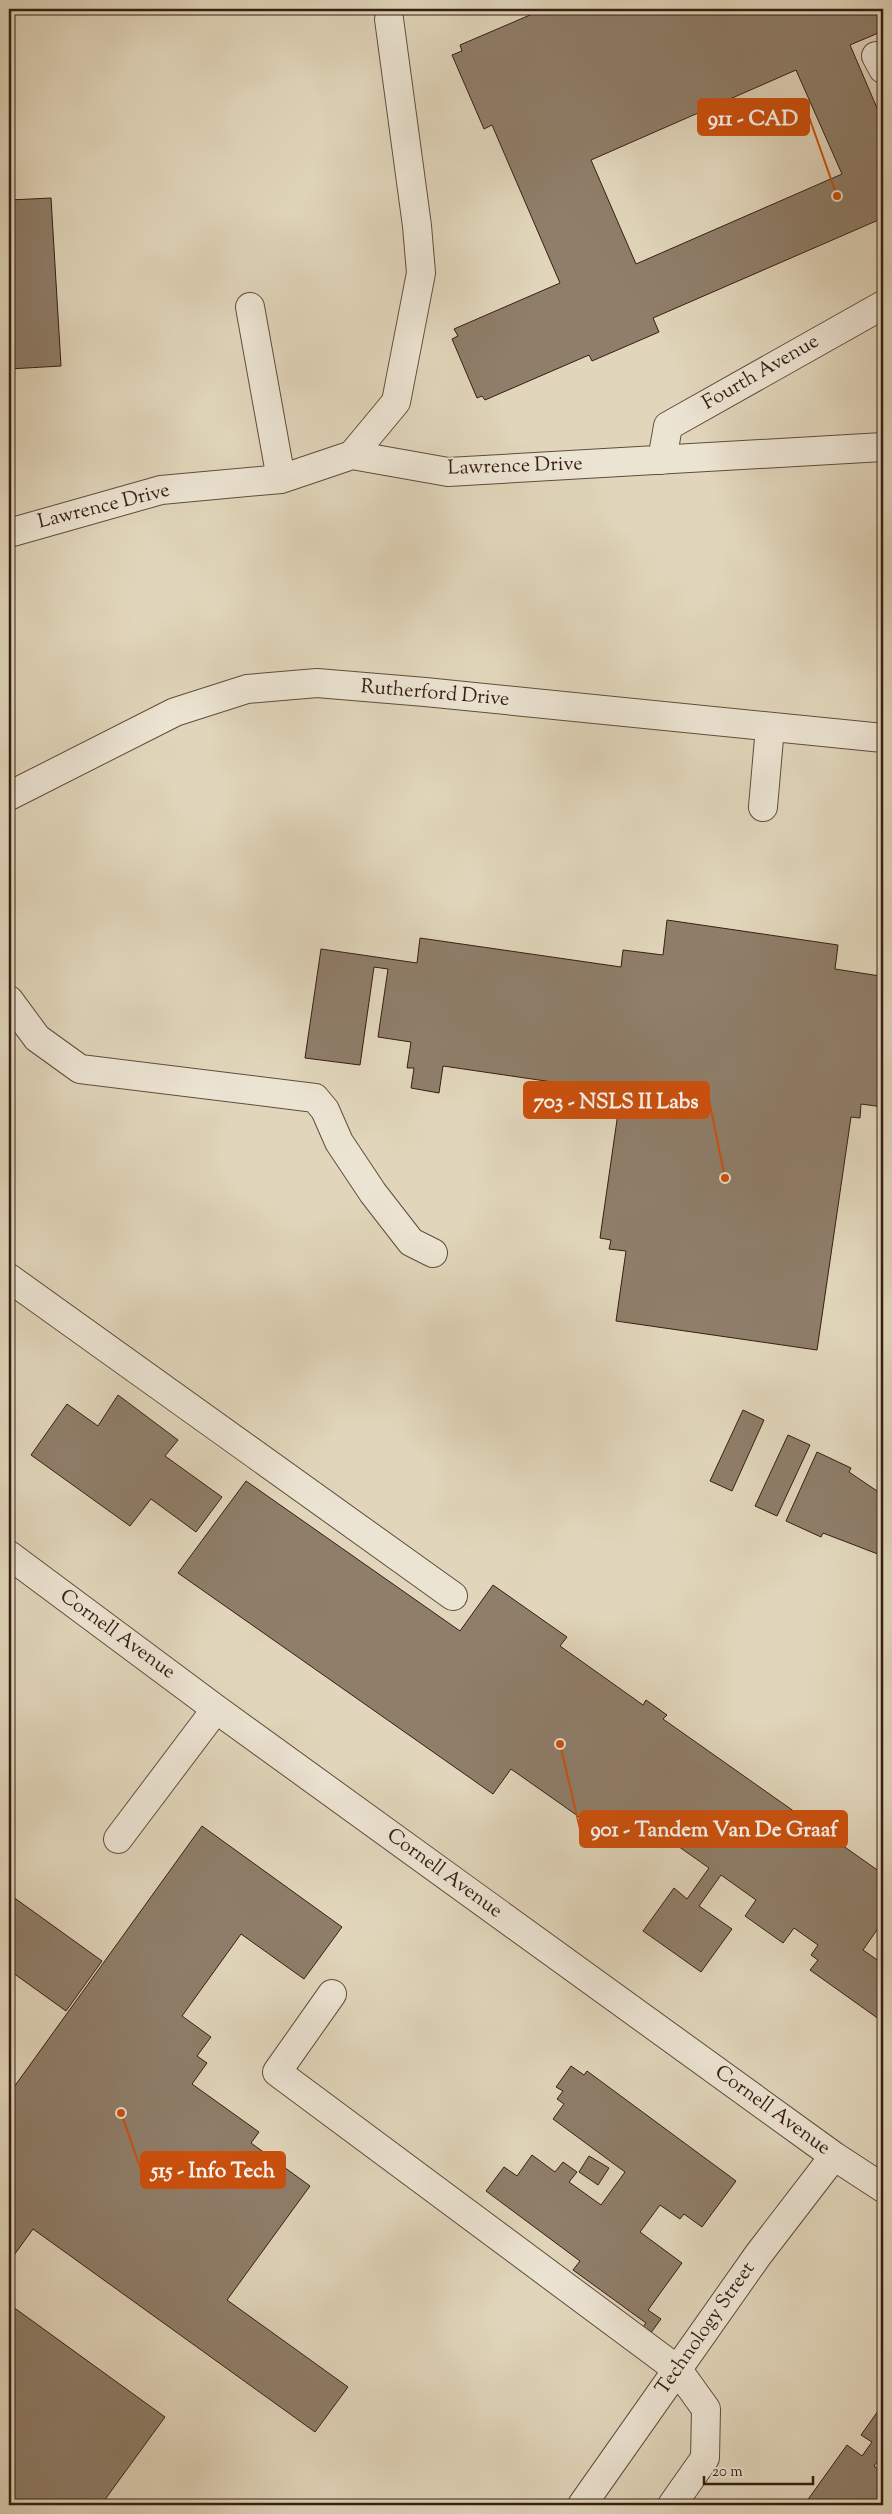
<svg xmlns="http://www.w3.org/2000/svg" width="892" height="2514" viewBox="0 0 892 2514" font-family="'Sorts Mill Goudy',serif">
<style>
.building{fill:#8f7e6a;stroke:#361e12;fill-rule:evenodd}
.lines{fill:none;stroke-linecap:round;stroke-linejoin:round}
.minor-casing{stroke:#614c3c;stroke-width:30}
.minor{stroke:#ece4d3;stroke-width:28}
.labels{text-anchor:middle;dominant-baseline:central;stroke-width:4;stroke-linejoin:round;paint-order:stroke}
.street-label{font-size:20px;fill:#361e12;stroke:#ece4d3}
.leader{fill:none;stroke:#cd500d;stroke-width:2}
.callout-dot{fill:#cd500d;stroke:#ece4d3;stroke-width:2}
.callout{fill:#cd500d;stroke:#cd500d;stroke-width:2}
.callout-label{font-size:21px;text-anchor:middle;font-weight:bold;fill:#fff}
</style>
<rect width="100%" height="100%" fill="#e1d6bb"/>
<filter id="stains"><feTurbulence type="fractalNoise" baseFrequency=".004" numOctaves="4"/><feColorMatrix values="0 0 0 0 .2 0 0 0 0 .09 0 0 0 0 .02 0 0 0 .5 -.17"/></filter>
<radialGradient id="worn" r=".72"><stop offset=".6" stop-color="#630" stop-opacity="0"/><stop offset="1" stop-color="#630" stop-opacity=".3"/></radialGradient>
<!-- building -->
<path class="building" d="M544,9H883V31L850,45L883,122V218L653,318L659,332L592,361L589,355L485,400L482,396L477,398L452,339L458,336L454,329L560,283L492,125L484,129L452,55L462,51L460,45ZM796,70L842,174L636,264L591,160Z
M51,198L61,366L9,369V200Z
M667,920L838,945L835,969L880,976V980L883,981V1107L861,1104L860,1118L851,1117L817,1350L616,1321L626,1251L609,1249L611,1240L600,1238L621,1092L443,1066L439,1093L411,1088L414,1068H407L411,1042L378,1037L388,969L374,967L360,1065L305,1058L321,949L417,963L420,938L621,967L623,950L663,955Z
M118,1395L178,1440L165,1456L222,1497L196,1532L151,1499L130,1526L31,1455L67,1404L98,1426Z
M743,1410L764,1420L732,1491L710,1481Z
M788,1435L810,1445L777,1516L755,1506Z
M817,1452L851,1468L849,1472L883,1495V1556L823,1533L821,1537L786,1521Z
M246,1481L460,1631L493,1585L567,1637L560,1646L643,1705L646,1700L667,1715L663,1719L883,1874V1921L863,1950L883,1964V2022L810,1970L818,1960L811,1955L818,1945L794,1928L783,1943L745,1916L756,1900L721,1875L699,1906L732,1929L701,1972L643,1931L674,1888L687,1899L709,1868L641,1820L622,1847L511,1769L493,1794L178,1573Z
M202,1826L342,1927L304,1979L241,1934L182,2016L211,2037L197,2056L207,2063L192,2084L259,2132L251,2143L310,2186L227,2300L348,2387L315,2432L33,2229L9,2262V2094Z
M9,1894L102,1961L66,2011L9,1970Z
M571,2066L584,2075L587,2071L736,2181L702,2227L684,2214L680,2219L660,2205L640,2232L682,2263L648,2310L661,2319L650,2334L642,2328L646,2323L573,2270L580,2261L486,2191L504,2167L517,2176L532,2155L555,2172L563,2162L577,2172L569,2182L601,2205L625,2172L553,2119L564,2104L557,2099L563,2091L556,2087Z
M589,2156L609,2168L598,2185L579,2172Z
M9,2304L165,2417L101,2505H9Z
M883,2404V2454L874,2466L883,2473V2492L874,2505H804L847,2445L862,2456L872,2442L861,2435Z"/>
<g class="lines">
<!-- minor casing -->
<g class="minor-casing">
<path id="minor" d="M876,56L883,69
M250,307L281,479
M352,455L396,402L421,273L417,226L389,19
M662,460L668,426L883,305
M9,533L161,490L281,479L352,455L448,472L883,447
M9,796L175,712L247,689L317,683L425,692L883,738
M763,807L770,727
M9,1000L37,1038L80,1069L315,1098L325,1110L339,1142L373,1193L411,1242L433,1253
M9,1278L453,1596
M9,1555L216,1709L834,2156L883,2188
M118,1839L216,1709
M332,1994L277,2072L678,2370L706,2409L705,2458L672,2505
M582,2505L758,2255L834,2156"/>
</g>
<!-- minor -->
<use href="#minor" class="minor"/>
</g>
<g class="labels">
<!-- street labels -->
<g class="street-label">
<text transform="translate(761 373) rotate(-30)">Fourth Avenue</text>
<text transform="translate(515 467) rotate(-2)">Lawrence Drive</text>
<text transform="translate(104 507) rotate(-14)">Lawrence Drive</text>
<text transform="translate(435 694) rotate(5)">Rutherford Drive</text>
<text transform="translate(117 1635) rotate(36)">Cornell Avenue</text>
<text transform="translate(444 1874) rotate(36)">Cornell Avenue</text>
<text transform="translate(772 2111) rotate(36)">Cornell Avenue</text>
<text transform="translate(706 2329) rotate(-55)">Technology Street</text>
</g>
</g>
<!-- callouts -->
<path class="leader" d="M837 196L809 117M725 1178L709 1100M560 1744L580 1829M121 2113L141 2170"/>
<g class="callout-dot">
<circle cx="837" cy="196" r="5"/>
<circle cx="725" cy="1178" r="5"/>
<circle cx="560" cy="1744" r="5"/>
<circle cx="121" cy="2113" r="5"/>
</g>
<g class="callout">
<rect x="698" y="99" width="111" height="36" rx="5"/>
<rect x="524" y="1082" width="185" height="36" rx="5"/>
<rect x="580" y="1811" width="267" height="36" rx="5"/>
<rect x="141" y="2152" width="144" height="36" rx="5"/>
</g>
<g class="callout-label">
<text x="753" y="125">911 - CAD</text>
<text x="616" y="1108">703 - NSLS II Labs</text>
<text x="714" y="1836">901 - Tandem Van De Graaf</text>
<text x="213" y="2177">515 - Info Tech</text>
</g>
<!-- margin -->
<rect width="892" height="2514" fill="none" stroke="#e1d6bb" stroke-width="30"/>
<rect x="10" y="10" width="872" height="2494" fill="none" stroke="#361e12" stroke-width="2.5"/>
<rect x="15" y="15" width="862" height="2484" fill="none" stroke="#361e12"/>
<!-- scale -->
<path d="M704 2476v8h109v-8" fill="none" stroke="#361e12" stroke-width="2.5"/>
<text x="712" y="2476" font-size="15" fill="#361e12" stroke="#ece4d3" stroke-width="4" paint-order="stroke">20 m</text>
<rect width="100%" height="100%" filter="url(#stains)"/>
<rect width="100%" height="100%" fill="url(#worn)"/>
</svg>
